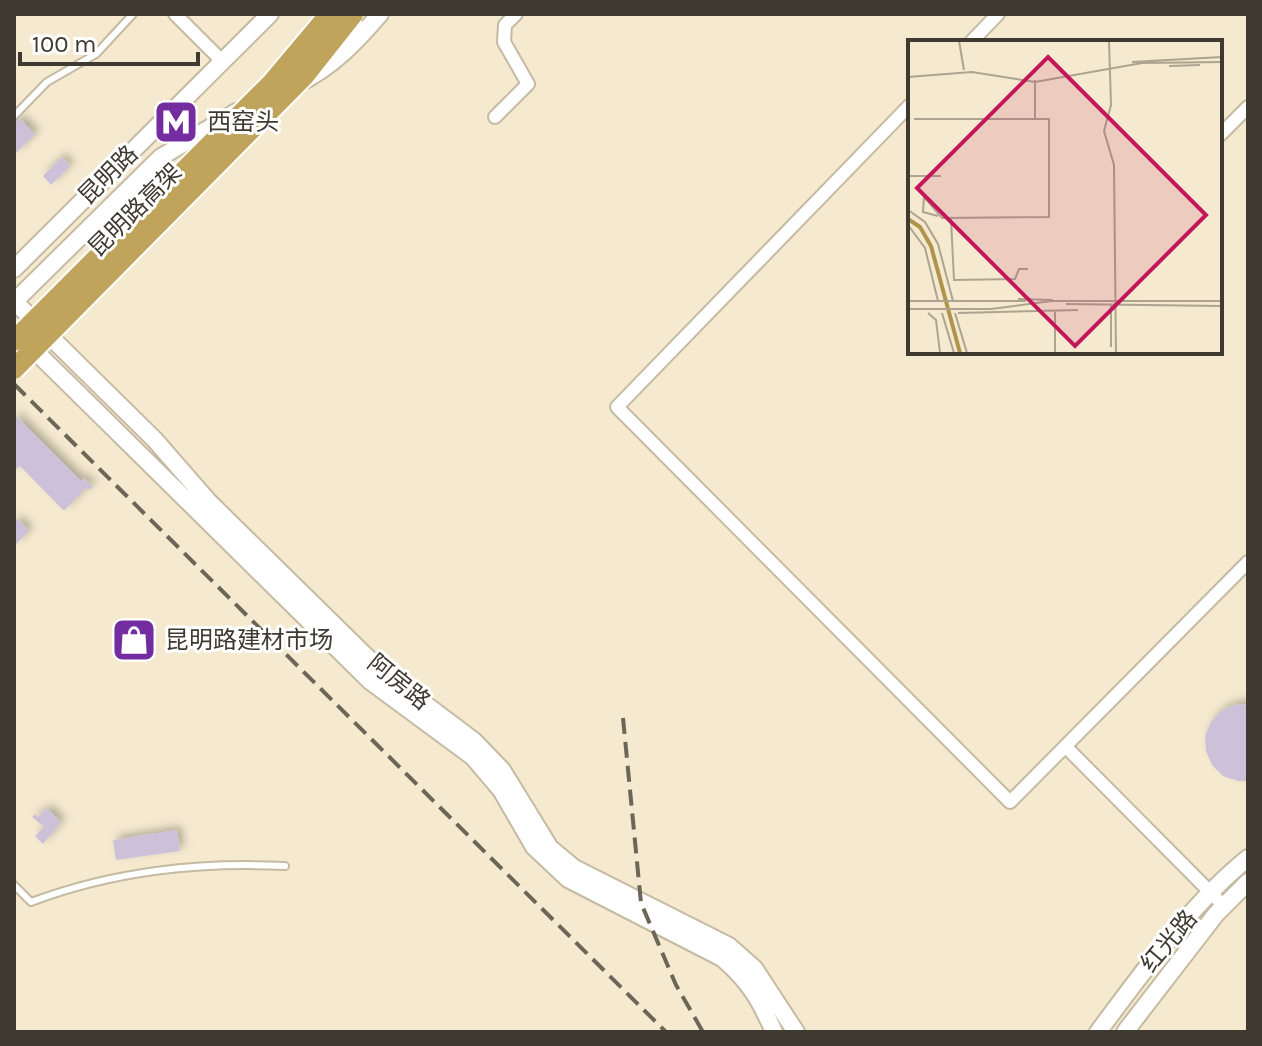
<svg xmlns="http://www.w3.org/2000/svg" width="1262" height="1046" viewBox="0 0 1262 1046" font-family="Karla,'Noto Sans SC',sans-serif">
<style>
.building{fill:#cdc1d9;filter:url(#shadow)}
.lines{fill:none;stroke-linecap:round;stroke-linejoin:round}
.service-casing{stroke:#c5baa2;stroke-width:10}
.minor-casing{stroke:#c5baa2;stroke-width:16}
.secondary-casing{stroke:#c5baa2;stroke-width:20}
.service{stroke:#fff;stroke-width:6}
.minor{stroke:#fff;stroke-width:12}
.secondary{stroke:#fff;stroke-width:16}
.rail{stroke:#6c6658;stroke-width:4;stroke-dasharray:16 8;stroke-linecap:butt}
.trunk-bridge-casing{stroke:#fff;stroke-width:24;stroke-linecap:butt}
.trunk-bridge{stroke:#c0a45c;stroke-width:20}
.labels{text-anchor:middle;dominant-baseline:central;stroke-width:6;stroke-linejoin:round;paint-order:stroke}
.poi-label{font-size:24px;fill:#3f3a30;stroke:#fff;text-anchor:start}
.street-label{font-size:24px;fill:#3f3a30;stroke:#fff}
.inset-river{fill:none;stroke:#b0944e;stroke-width:4}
.inset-road{fill:none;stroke:#aca490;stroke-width:2}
.view{fill:#c2185b;fill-opacity:0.15;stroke:#c2185b;stroke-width:4}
.inset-edge{fill:none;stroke:#3f3a30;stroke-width:4}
</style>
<defs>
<filter id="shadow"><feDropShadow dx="4.5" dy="-4.5" stdDeviation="4" flood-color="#0004"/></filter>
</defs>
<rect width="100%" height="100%" fill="#f5ead0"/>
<!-- building -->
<path class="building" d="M19,118L35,134L14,155V122Z
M62,157L70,166L51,185L43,176Z
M14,414L81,481L84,478L93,487L90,490L87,487L64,511L20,466L14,471Z
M17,519L29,531L14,546V522Z
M1248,704V781H1238L1223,776L1212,765L1206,751L1205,736L1211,722L1221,711L1234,705Z
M47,808L61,822L43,844L35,836L44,827L32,817L35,814L38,817Z
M177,830L180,851L116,860L113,840Z"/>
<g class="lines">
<!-- service casing -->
<g class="service-casing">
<path id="service" d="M14,116L47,82L96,54L133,14
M14,885L31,902C114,871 197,862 285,866"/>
</g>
<!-- minor casing -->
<g class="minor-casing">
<path id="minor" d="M175,14L222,61
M971,42L998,14
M910,105L617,407L1010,802L1248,562
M495,117L528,84L504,42L505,25L516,14
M1220,135L1248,107
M1066,747L1224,906"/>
</g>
<!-- secondary casing -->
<g class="secondary-casing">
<path id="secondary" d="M299,83C332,67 356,42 380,14
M14,269L270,14
M14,301L155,440L209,502L381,671L474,741L502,770L550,848L574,868L729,946L754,968L796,1032
M14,302L161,157L236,112
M27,343L370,681L473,757L501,790L534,847L568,879L722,958C749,981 760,1000 774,1032
M1098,1032C1144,971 1189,906 1248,858
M1125,1032L1216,914L1248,882"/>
</g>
<!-- service -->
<use href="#service" class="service"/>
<!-- minor -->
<use href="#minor" class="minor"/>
<!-- secondary -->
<use href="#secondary" class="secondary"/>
<!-- rail -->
<path class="rail" d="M14,384L666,1032
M623,718L641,903L676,985L703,1032"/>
<!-- trunk-bridge casing -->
<g class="trunk-bridge-casing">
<path id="trunk-bridge" d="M14,341L272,83L330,14
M14,369L304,76L353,14"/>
</g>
<!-- trunk-bridge -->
<use href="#trunk-bridge" class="trunk-bridge"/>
</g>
<!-- icons -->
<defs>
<g id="metro-square" transform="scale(2.3)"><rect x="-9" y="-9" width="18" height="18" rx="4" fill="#742da1" stroke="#fff"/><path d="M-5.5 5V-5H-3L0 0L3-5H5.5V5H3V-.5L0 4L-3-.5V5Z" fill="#fff"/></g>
<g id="shop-square" transform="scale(2.3)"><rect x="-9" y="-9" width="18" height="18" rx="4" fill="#742da1" stroke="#fff"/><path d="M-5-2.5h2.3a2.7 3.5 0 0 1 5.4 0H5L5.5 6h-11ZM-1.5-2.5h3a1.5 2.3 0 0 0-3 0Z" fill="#fff"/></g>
</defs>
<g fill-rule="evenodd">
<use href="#metro-square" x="176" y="122"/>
<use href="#shop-square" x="134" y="640"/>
</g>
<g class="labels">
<!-- poi labels -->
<g class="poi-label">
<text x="207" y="122">西窑头</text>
<text x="165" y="640">昆明路建材市场</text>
</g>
<!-- street labels -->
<g class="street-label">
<text transform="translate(108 175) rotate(-45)">昆明路</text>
<text transform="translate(135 210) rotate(-45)">昆明路高架</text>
<text transform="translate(399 682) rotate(39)">阿房路</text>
<text transform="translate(1169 941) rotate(-50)">红光路</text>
</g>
</g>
<!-- overview -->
<g transform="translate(908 40)">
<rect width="314" height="314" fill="#f5ead0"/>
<path class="inset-river" d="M0,179L12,187L23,206L52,313"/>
<path class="inset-road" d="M51,1L56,30M201,1L203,65L196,91L206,125L208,313M224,22L314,17M261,26L292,25M0,37L64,32L127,42L234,23L314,22M0,73L1,136M6,79H141V177L34,178L16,157L15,172L30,176M127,79V40M0,136H33M0,170L17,182L30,204L45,261M43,179L46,240L107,239L111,229H120M0,185L17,208L30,261M110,259L145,260M0,261H118M158,264L314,266M203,264V307M0,269H83L143,261H314M147,270V313M20,273L28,280L32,313M34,273L46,313M47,273L59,313M50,273L170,270"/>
<path class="view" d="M140,17L298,175L167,306L9,148Z"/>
<rect width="314" height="314" class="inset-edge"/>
</g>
<!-- border -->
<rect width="1262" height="1046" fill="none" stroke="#3f3a30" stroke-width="32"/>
<!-- scale -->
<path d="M20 52v12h178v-12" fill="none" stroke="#3f3a30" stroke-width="4"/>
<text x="32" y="52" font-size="24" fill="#3f3a30" stroke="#ffffff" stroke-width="6" paint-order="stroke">100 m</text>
</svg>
